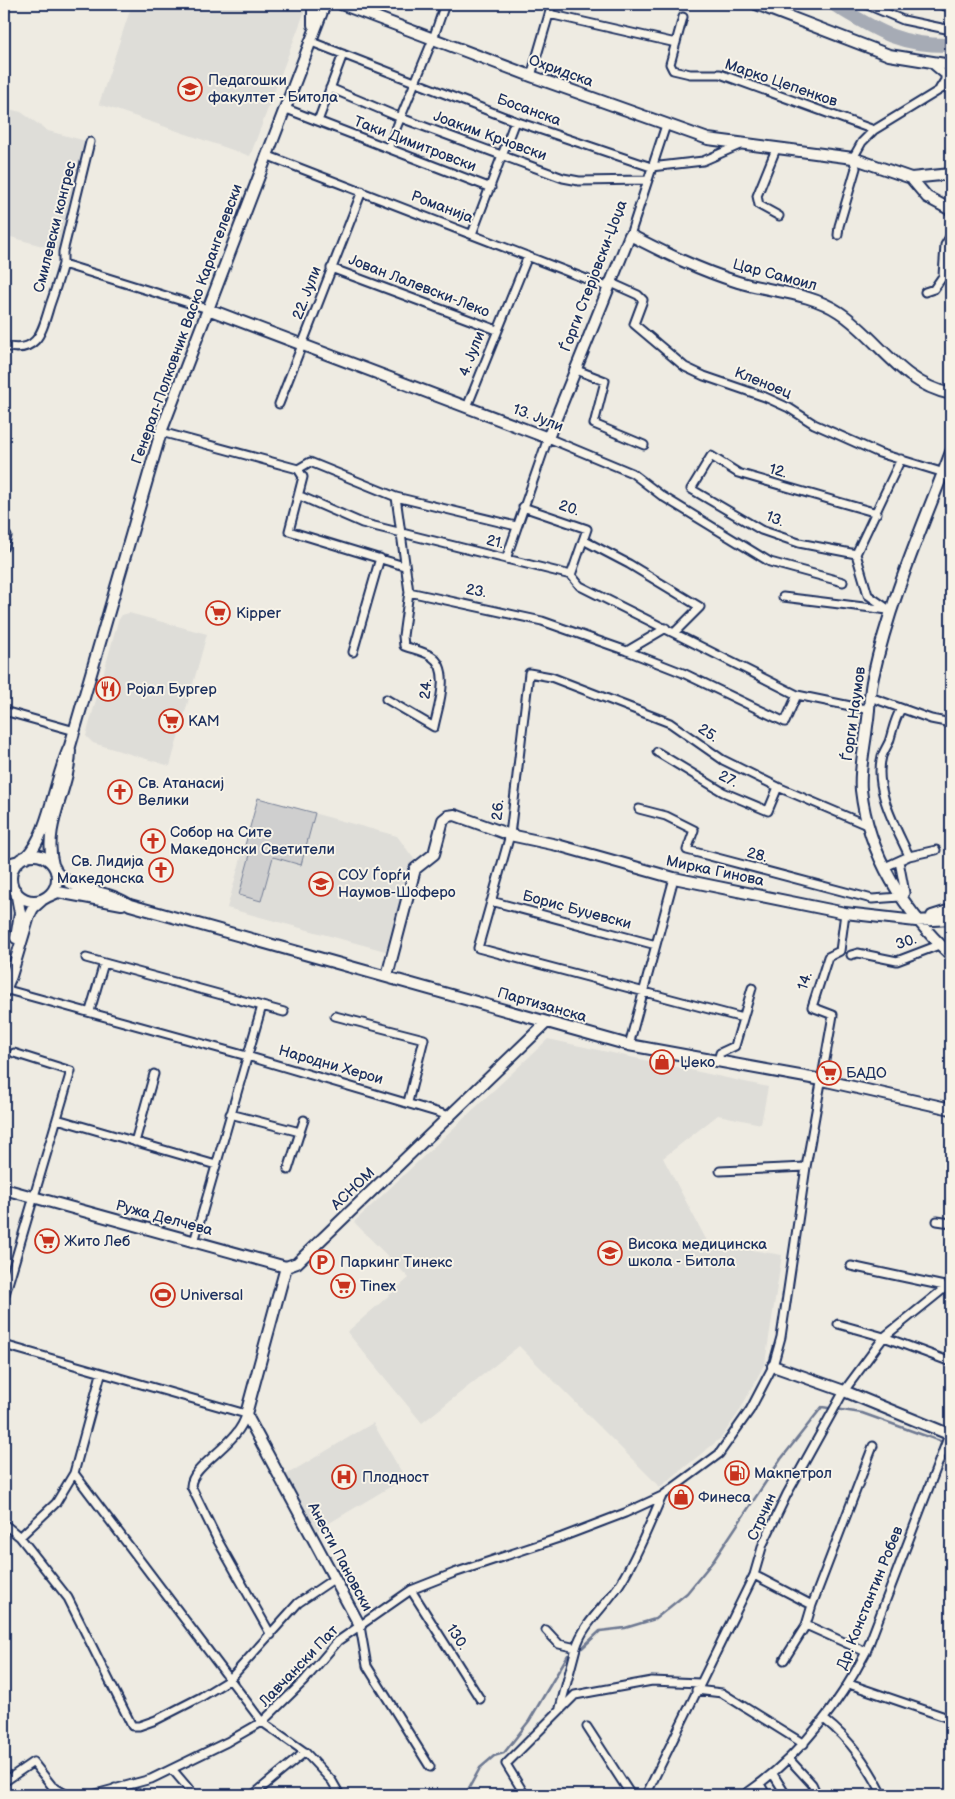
<svg xmlns="http://www.w3.org/2000/svg" width="955" height="1799" viewBox="0 0 955 1799" font-family="'Balsamiq Sans',sans-serif">
<style>
.built{fill:#deddd8}
.green{fill:#cfcfcf;stroke:#757f96}
.lines{fill:none;stroke-linecap:round;stroke-linejoin:round}
.stream{stroke:#6e7992;stroke-width:2.5}
.river{stroke:#a6abb5;stroke-width:14}
.street-casing{stroke:#1b2f5e;stroke-width:11}
.secondary-casing{stroke:#1b2f5e;stroke-width:14}
.street{stroke:#f7f3e8;stroke-width:7}
.secondary{stroke:#f7f3e8;stroke-width:10}
.labels{text-anchor:middle;dominant-baseline:central;stroke-width:4;stroke-linejoin:round;paint-order:stroke}
.street-label{font-size:15px;fill:#1b2f5e;stroke:#f7f3e8}
.poi-label{font-size:15px;fill:#1b2f5e;stroke:#f7f3e8;text-anchor:start}
</style>
<rect width="100%" height="100%" fill="#eeebe2"/>
<filter id="ink" filterUnits="userSpaceOnUse"><feTurbulence type="fractalNoise" baseFrequency=".02" numOctaves="2"/><feDisplacementMap in="SourceGraphic" scale="10" xChannelSelector="R" yChannelSelector="G"/><feConvolveMatrix kernelMatrix="1 2 1 2 8 2 1 2 1" color-interpolation-filters="sRGB"/></filter>
<g filter="url(#ink)">
<!-- built -->
<path class="built" d="M132,4H306V8L250,156L99,104Z
M4,108L21,112L48,131L90,142L63,252L4,235Z
M129,613L207,634L170,766L93,743L86,736L118,621L122,615Z
M258,798L397,836L414,859L389,952L227,908Z
M548,1039L768,1087L761,1124L718,1115L663,1158L708,1243L782,1255L765,1363L739,1412L721,1438L660,1487L519,1346L422,1423L347,1332L409,1278L354,1222Z
M373,1423L405,1478L316,1531L284,1476Z"/>
<!-- green -->
<path class="green" d="M258,798L315,813L301,865L273,857L261,901L239,895L251,851L244,849Z"/>
<g class="lines">
<!-- stream -->
<path class="stream" d="M582,1648L600,1631L625,1628L655,1619L687,1593L714,1560L781,1459L822,1407L862,1413L951,1445
M465,1795L480,1768L494,1756L504,1753L529,1721L568,1655"/>
<!-- river -->
<path class="river" d="M833,4C876,30 899,46 951,45"/>
<!-- street casing -->
<g class="street-casing">
<path id="street" d="M865,4L903,20L951,30
M549,14L676,43
M683,17L670,64L673,70L690,74H720L874,130
M309,41L515,121L651,167L703,161L742,144
M932,64L945,75V80L940,88
M531,76L552,4
M330,88L401,118L563,178L579,181L646,180
M284,108L491,188
M318,121L343,54
M388,148L433,39L445,4
M776,149L757,196L759,205L779,216
M266,155L607,287
M472,234L515,121
M630,235L666,125
M838,235L839,226L856,168L853,158L862,142L874,130L951,83
M63,264L208,309
M331,268L497,330
M609,282L638,295L643,300L634,324L685,367L704,376L765,397L789,408L814,424L879,453L951,475
M925,292L934,289L943,276L945,245L951,235
M4,346C38,355 42,331 50,305C55,291 59,278 63,264V252L90,142
M574,369L605,381L594,424L644,445
M279,404L362,191
M467,407L528,256
M161,432L298,469L303,477L289,531L404,566
M298,469L310,462L396,497L516,526
M300,496L362,523L571,575L580,586L797,695L870,710
M523,507L587,529L571,575
M4,535L7,536L4,547
M583,540L629,564L700,607L675,632
M856,554L799,543L761,530L691,489L711,456L738,473L877,513
M506,559L548,438L632,473L662,496L770,562L843,582
M409,592L542,621L627,651L683,673L785,722L797,695
M783,597L888,610
M891,611L868,595L856,554L901,459
M627,651L666,628
M353,652L380,558
M870,697L931,719L951,723
M386,699L434,727C438,707 452,669 431,656C423,651 412,649 404,646L403,636L409,592L396,497
M4,711L75,731
M657,752L723,792L768,811L778,787
M639,809L666,816L694,830L687,850L872,899L900,897L905,893L899,861
M909,856L936,850
M885,867L909,856C896,827 873,789 882,756C884,751 887,746 889,742C893,730 894,720 901,709
M491,901L656,945
M851,955L858,953L897,961L939,945
M86,958L284,1012
M4,989L247,1056L450,1116
M90,1011L104,963
M335,1016L424,1039L408,1102
M743,1018L478,948L510,835L529,673L551,677L670,723L723,760L778,787L869,826
M629,1045L674,878
M718,1061L720,1053L735,1046L752,988
M230,1114L300,1132L288,1170
M57,1119L216,1165
M300,1132L304,1120
M135,1142L154,1074
M720,1171L806,1167
M937,1221L951,1223
M194,1242L262,1006
M851,1266L949,1287
M4,1298L71,1071L14,1053
M838,1324L884,1337L951,1362
M4,1345L246,1414C240,1444 192,1464 191,1486L218,1541L271,1635
M74,1473L262,1722L305,1752L332,1781L340,1795
M4,1524L20,1537L68,1598L132,1726H139L156,1720L201,1697L229,1680L298,1603L335,1578
M20,1537L56,1503L74,1473L101,1374
M754,1575L812,1605
M411,1590L480,1699
M806,1625L866,1652
M360,1626L367,1666L430,1767
M546,1630L559,1644L576,1648C583,1623 607,1605 621,1582C638,1555 649,1525 662,1496
M784,1660L806,1625L812,1605L873,1446
M849,1684L951,1719
M696,1690L722,1693L804,1744
M560,1708L576,1648
M825,1720C851,1740 868,1766 883,1795
M587,1727L631,1795
M789,1759L812,1784L817,1795
M172,1769L194,1795
M773,1774L786,1795
M4,1782L33,1762L52,1786L67,1795
M760,1784L766,1795
M115,1788L119,1795
M92,1795L151,1779L227,1742L262,1722L304,1681L338,1641L411,1590L454,1573L562,1537L625,1513L662,1496L719,1454L750,1410L773,1366L781,1337L806,1167L833,1015L812,1007L828,957L840,951L845,913
M253,1795L305,1752
M525,1795L506,1764L575,1695L652,1681L700,1683
M646,1795L754,1575L763,1544L787,1494L844,1391L884,1337L951,1283
M744,1795C798,1758 836,1710 866,1652L949,1435"/>
</g>
<!-- secondary casing -->
<g class="secondary-casing">
<path id="secondary" d="M341,4L531,76L708,139L853,158L911,178L951,174
M756,4L889,55L951,65
M944,4L951,6
M313,25V4
M911,178L927,197L951,210
M208,309L548,438L630,235C665,253 699,270 738,282C771,292 809,292 839,312C880,339 899,383 951,394
M951,452C923,526 890,599 873,677C869,693 870,709 867,726C865,746 859,769 861,790C868,854 905,913 951,955
M11 878a23 23 0 1 1 46 0a23 23 0 1 1-46 0Z
M26,857C50,833 54,779 70,746L161,432L325,4
M4,865L19,861
M53,865C42,825 70,789 70,750
M56,872C70,887 89,889 108,895C115,897 123,901 130,905L629,1045L822,1080L951,1109
M16,891L20,913L16,938
M49,896L58,892L122,904
M932,916L951,910
M387,976L415,869L434,854L443,820L448,816L455,815L510,835L557,845L674,878L845,913L916,921L951,919
M4,992L11,976L29,916L33,908L42,900
M4,1189L286,1267
M286,1267L246,1414L360,1626
M286,1267L297,1263L547,1022
M773,1366L844,1391L951,1435"/>
</g>
<!-- street -->
<use href="#street" class="street"/>
<!-- secondary -->
<use href="#secondary" class="secondary"/>
</g>
</g>
<!-- icons -->
<defs>
<g id="university-ring" transform="scale(1.25)"><circle r="9.5" fill="#f7f3e8" stroke="#c8321e" stroke-width="1.5"/><path d="M0-5L7-2L0 1L-7-2ZM-4 1L0 2.5L4 1V4Q0 6-4 4Z" fill="#c8321e"/></g>
<g id="supermarket-ring" transform="scale(1.25)"><circle r="9.5" fill="#f7f3e8" stroke="#c8321e" stroke-width="1.5"/><path d="M-6-5.5h2.5l.6 2H6L4.5 2H-2.5L-4.4-4H-6ZM-1.5 3.2a1.3 1.3 0 1 0 .1 0ZM3 3.2a1.3 1.3 0 1 0 .1 0Z" fill="#c8321e"/></g>
<g id="restaurant-ring" transform="scale(1.25)"><circle r="9.5" fill="#f7f3e8" stroke="#c8321e" stroke-width="1.5"/><path d="M-5-6h1v4h1v-4h1v4h1v-4h1v5L-1.5 .5V6h-2V.5L-5-1ZM5-6V6H3V1.5H1.5Q1.5-4 5-6Z" fill="#c8321e"/></g>
<g id="church-ring" transform="scale(1.25)"><circle r="9.5" fill="#f7f3e8" stroke="#c8321e" stroke-width="1.5"/><path d="M-1.2-6h2.4v3.5h3.3v2.4h-3.3V6h-2.4V-.1h-3.3v-2.4h3.3Z" fill="#c8321e"/></g>
<g id="school-ring" transform="scale(1.25)"><circle r="9.5" fill="#f7f3e8" stroke="#c8321e" stroke-width="1.5"/><path d="M0-5L7-2L0 1L-7-2ZM-4 1L0 2.5L4 1V4Q0 6-4 4Z" fill="#c8321e"/></g>
<g id="shop-ring" transform="scale(1.25)"><circle r="9.5" fill="#f7f3e8" stroke="#c8321e" stroke-width="1.5"/><path d="M-5-2.5h2.3a2.7 3.5 0 0 1 5.4 0H5L5.5 6h-11ZM-1.5-2.5h3a1.5 2.3 0 0 0-3 0Z" fill="#c8321e"/></g>
<g id="parking-ring" transform="scale(1.25)"><circle r="9.5" fill="#f7f3e8" stroke="#c8321e" stroke-width="1.5"/><path d="M-3.5-5.5H1a3.5 3.5 0 0 1 0 7H-1V5.5H-3.5ZM-1-3.4V-.6H.8a1.4 1.4 0 0 0 0-2.8Z" fill="#c8321e"/></g>
<g id="stadium-ring" transform="scale(1.25)"><circle r="9.5" fill="#f7f3e8" stroke="#c8321e" stroke-width="1.5"/><path d="M0-5a6.5 5 0 1 0 0 10a6.5 5 0 1 0 0-10ZM-3.5-1.8h7v3.6h-7Z" fill="#c8321e"/></g>
<g id="fuel-ring" transform="scale(1.25)"><circle r="9.5" fill="#f7f3e8" stroke="#c8321e" stroke-width="1.5"/><path d="M-5.5-6h7V0h2V4h1.3V-2.5L3-4.5l.8-.8L6-3V5H2.5V1h-1V6h-7ZM-4.2-4.7v3.2H.2V-4.7Z" fill="#c8321e"/></g>
<g id="hospital-ring" transform="scale(1.25)"><circle r="9.5" fill="#f7f3e8" stroke="#c8321e" stroke-width="1.5"/><path d="M-5-5h3v3.5h4V-5h3V5h-3V1.5h-4V5h-3Z" fill="#c8321e"/></g>
</defs>
<g fill-rule="evenodd">
<use href="#university-ring" x="190" y="89"/>
<use href="#supermarket-ring" x="218" y="613"/>
<use href="#restaurant-ring" x="108" y="689"/>
<use href="#supermarket-ring" x="171" y="721"/>
<use href="#church-ring" x="120" y="792"/>
<use href="#church-ring" x="153" y="841"/>
<use href="#church-ring" x="161" y="870"/>
<use href="#school-ring" x="321" y="884"/>
<use href="#shop-ring" x="662" y="1062"/>
<use href="#supermarket-ring" x="829" y="1073"/>
<use href="#supermarket-ring" x="47" y="1241"/>
<use href="#university-ring" x="610" y="1253"/>
<use href="#parking-ring" x="322" y="1262"/>
<use href="#supermarket-ring" x="343" y="1286"/>
<use href="#stadium-ring" x="163" y="1295"/>
<use href="#fuel-ring" x="737" y="1473"/>
<use href="#hospital-ring" x="344" y="1477"/>
<use href="#shop-ring" x="681" y="1497"/>
</g>
<g class="labels">
<!-- street labels -->
<g class="street-label">
<text transform="translate(561 71) rotate(20)">Охридска</text>
<text transform="translate(781 83) rotate(19)">Марко Цепенков</text>
<text transform="translate(529 110) rotate(20)">Босанска</text>
<text transform="translate(490 136) rotate(20)">Јоаким Крчовски</text>
<text transform="translate(415 144) rotate(21)">Таки Димитровски</text>
<text transform="translate(442 207) rotate(21)">Романија</text>
<text transform="translate(55 227) rotate(-76)">Смилевски конгрес</text>
<text transform="translate(775 275) rotate(15)">Цар Самоил</text>
<text transform="translate(594 276) rotate(-69)">Ѓорги Стерјовски-Џоџа</text>
<text transform="translate(419 286) rotate(21)">Јован Лалевски-Леко</text>
<text transform="translate(307 293) rotate(-69)">22. Јули</text>
<text transform="translate(187 324) rotate(-70)">Генерал-Полковник Васко Карангелевски</text>
<text transform="translate(472 354) rotate(-69)">4. Јули</text>
<text transform="translate(763 383) rotate(22)">Кленоец</text>
<text transform="translate(538 418) rotate(21)">13. Јули</text>
<text transform="translate(778 471) rotate(16)">12.</text>
<text transform="translate(569 508) rotate(19)">20.</text>
<text transform="translate(775 519) rotate(22)">13.</text>
<text transform="translate(495 542) rotate(14)">21.</text>
<text transform="translate(476 591) rotate(11)">23.</text>
<text transform="translate(426 689) rotate(-84)">24.</text>
<text transform="translate(854 714) rotate(-82)">Ѓорги Наумов</text>
<text transform="translate(708 733) rotate(34)">25.</text>
<text transform="translate(728 779) rotate(26)">27.</text>
<text transform="translate(498 810) rotate(-84)">26.</text>
<text transform="translate(757 855) rotate(15)">28.</text>
<text transform="translate(715 871) rotate(12)">Мирка Гинова</text>
<text transform="translate(577 910) rotate(15)">Борис Буџевски</text>
<text transform="translate(906 942) rotate(-18)">30.</text>
<text transform="translate(805 981) rotate(-72)">14.</text>
<text transform="translate(542 1005) rotate(16)">Партизанска</text>
<text transform="translate(331 1065) rotate(16)">Народни Херои</text>
<text transform="translate(353 1189) rotate(-44)">АСНОМ</text>
<text transform="translate(164 1218) rotate(15)">Ружа Делчева</text>
<text transform="translate(762 1517) rotate(-66)">Стрчин</text>
<text transform="translate(340 1557) rotate(62)">Анести Пановски</text>
<text transform="translate(870 1598) rotate(-68)">Др. Константин Робев</text>
<text transform="translate(457 1637) rotate(57)">130.</text>
<text transform="translate(299 1666) rotate(-46)">Лавчански Пат</text>
</g>
<!-- poi labels -->
<g class="poi-label">
<text x="208" y="80">Педагошки<tspan x="208" dy="17">факултет - Битола</tspan></text>
<text x="236" y="613">Kipper</text>
<text x="126" y="689">Ројал Бургер</text>
<text x="188" y="721">KAM</text>
<text x="138" y="783">Св. Атанасиј<tspan x="138" dy="17">Велики</tspan></text>
<text x="170" y="832">Собор на Сите<tspan x="170" dy="17">Македонски Светители</tspan></text>
<text x="144" y="861" text-anchor="end">Св. Лидија<tspan x="144" dy="17">Македонска</tspan></text>
<text x="338" y="875">СОУ Ѓорѓи<tspan x="338" dy="17">Наумов-Шоферо</tspan></text>
<text x="680" y="1062">Џеко</text>
<text x="846" y="1073">БАДО</text>
<text x="64" y="1241">Жито Леб</text>
<text x="628" y="1244">Висока медицинска<tspan x="628" dy="17">школа - Битола</tspan></text>
<text x="340" y="1262">Паркинг Тинекс</text>
<text x="360" y="1286">Tinex</text>
<text x="180" y="1295">Universal</text>
<text x="754" y="1473">Макпетрол</text>
<text x="362" y="1477">Плодност</text>
<text x="698" y="1497">Финеса</text>
</g>
</g>
<!-- margin -->
<rect width="955" height="1799" fill="none" stroke="#f7f3e8" stroke-width="20"/>
<rect x="10" y="10" width="935" height="1779" fill="none" stroke="#1b2f5e" stroke-width="2" filter="url(#ink)"/>
</svg>
